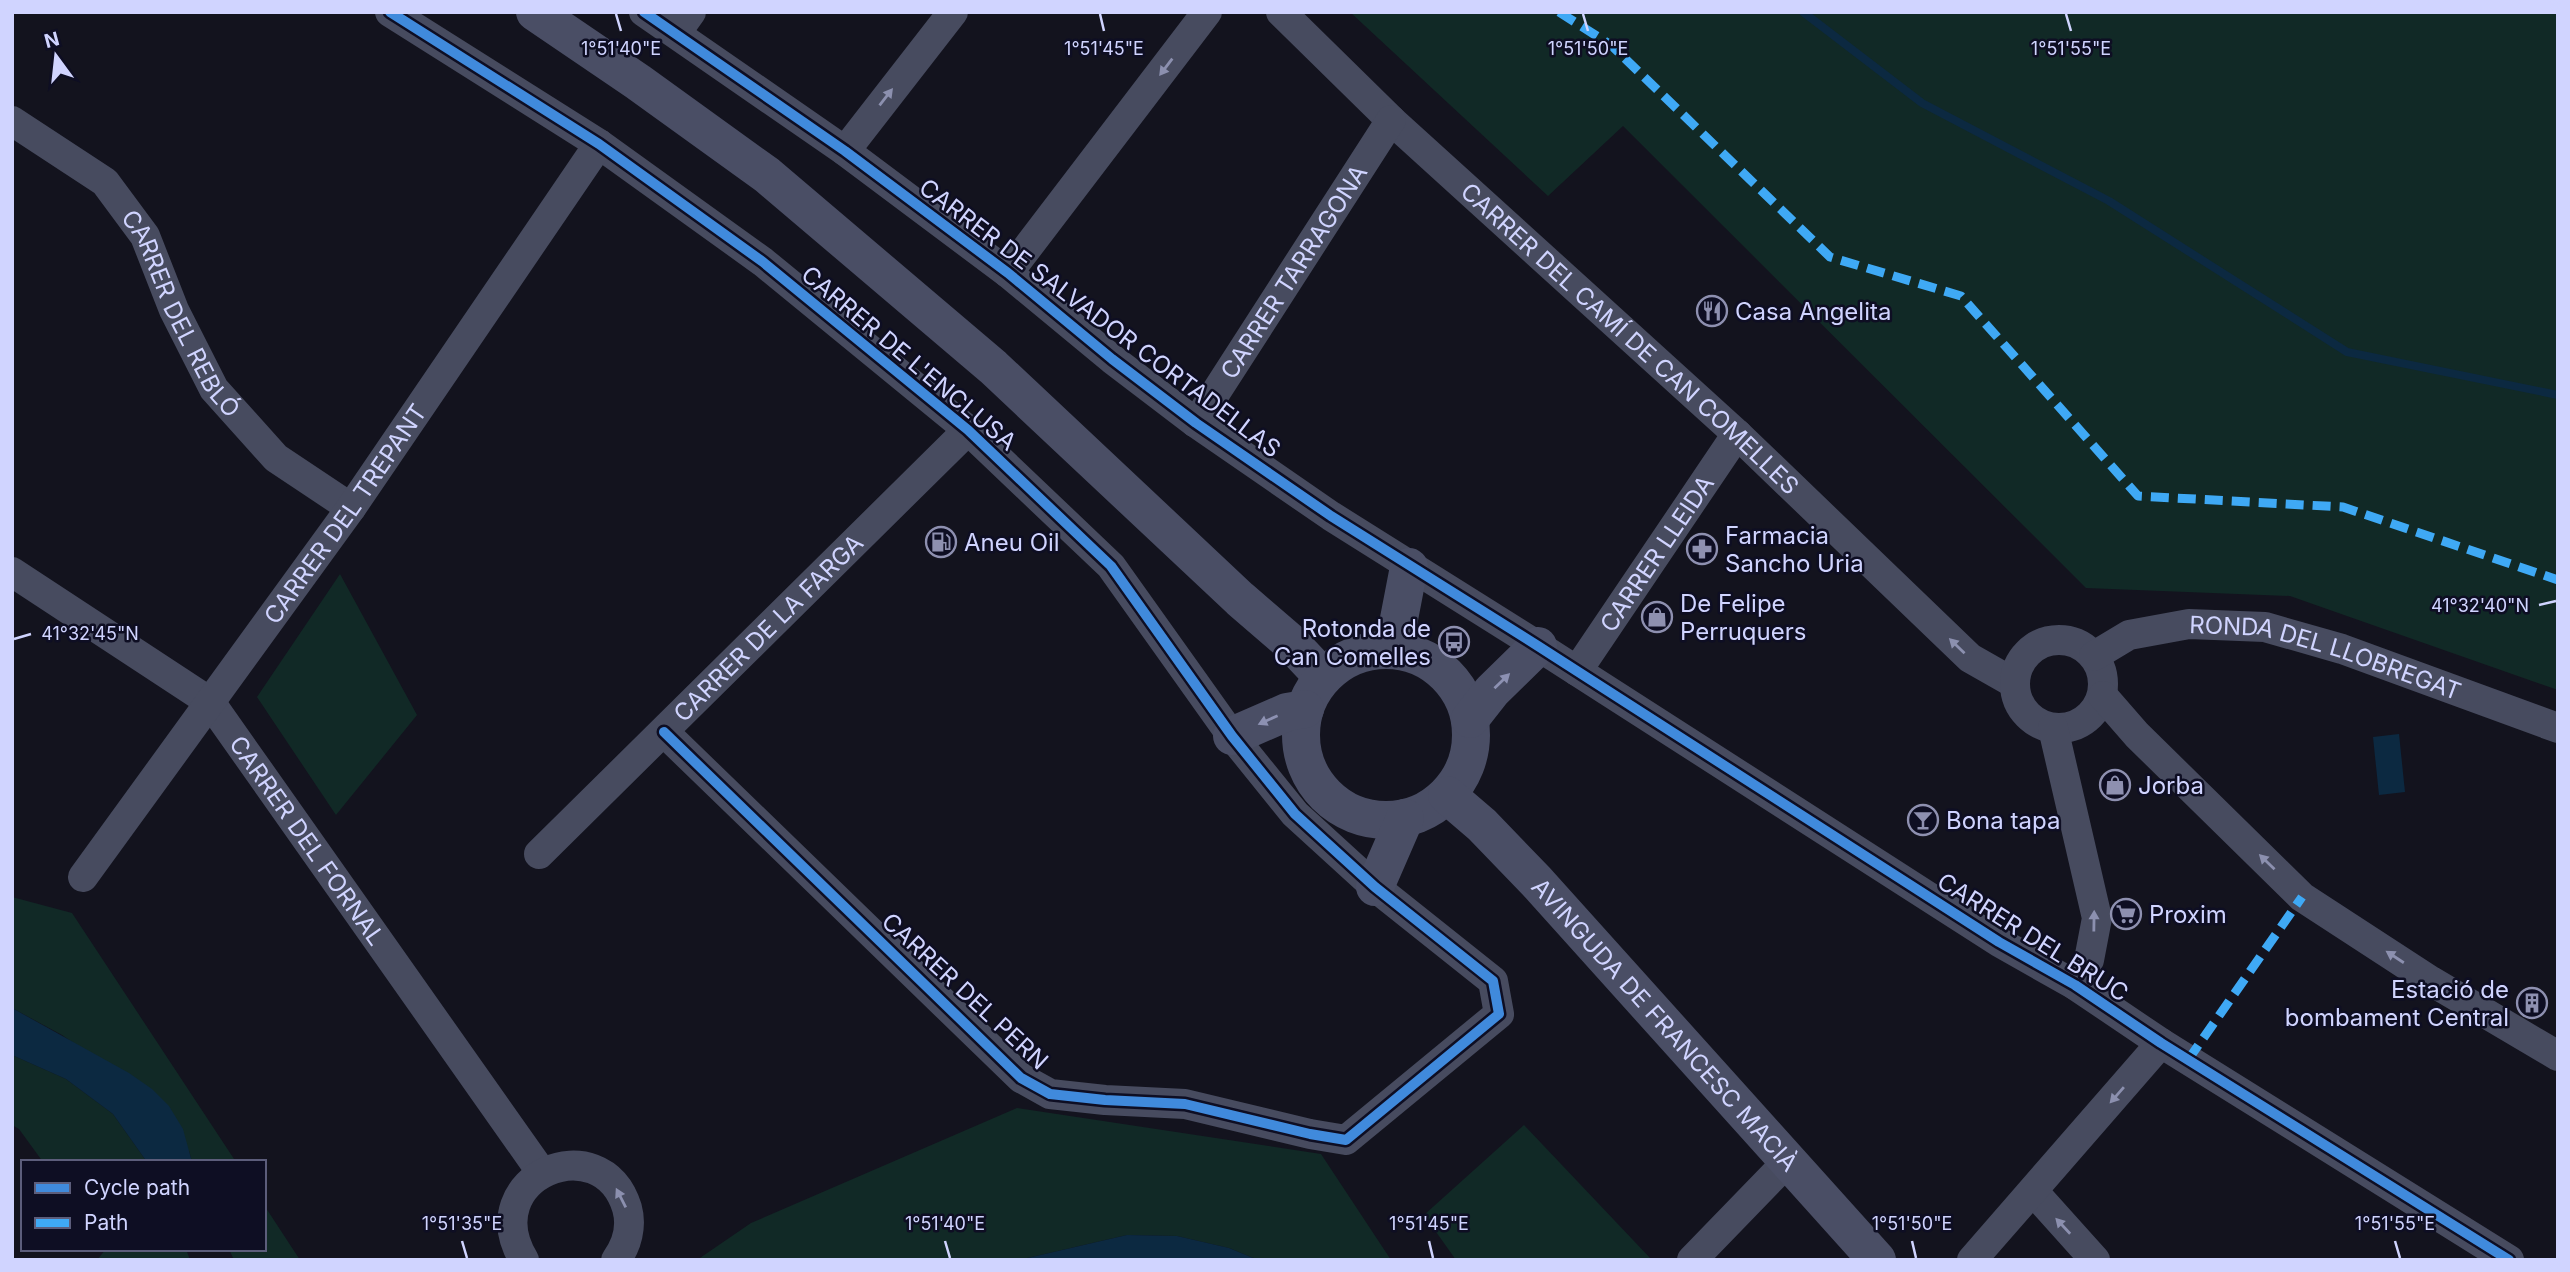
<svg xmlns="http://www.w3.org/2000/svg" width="2570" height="1272" viewBox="0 0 2570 1272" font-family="Inter,sans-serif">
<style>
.green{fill:#112926}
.water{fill:#0c2941}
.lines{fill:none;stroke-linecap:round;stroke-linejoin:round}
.stream{stroke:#0c2941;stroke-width:8}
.street{stroke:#474b5f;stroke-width:30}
.secondary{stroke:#4a4e65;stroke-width:38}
.quiet{stroke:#3fa9f5;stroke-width:9;stroke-dasharray:18 9;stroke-linecap:butt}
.cycleway-casing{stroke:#0e0e23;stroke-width:15}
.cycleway{stroke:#408adc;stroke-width:10}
.oneway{fill:#8c90af}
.oneway2{fill:#8d91b2}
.ticks{fill:none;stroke:#d0d4ff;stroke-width:2.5}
.labels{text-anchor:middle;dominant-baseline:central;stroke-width:5;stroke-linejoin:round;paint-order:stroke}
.street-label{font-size:24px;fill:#d0d4ff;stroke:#0e0e23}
.poi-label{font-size:24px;fill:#d0d4ff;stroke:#0e0e23;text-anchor:start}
.ticks-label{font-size:18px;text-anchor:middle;fill:#d0d4ff;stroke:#0e0e23;stroke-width:5;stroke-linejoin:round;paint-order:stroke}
</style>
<rect width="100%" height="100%" fill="#13131e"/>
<!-- green -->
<path class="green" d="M1350,12H2558V690L2290,596L2086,588L1623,126L1548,196Z
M340,574L417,715L336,815L257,697Z
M12,897L72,913L236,1162H192L189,1151L81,1048L62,1035L12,1008Z
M12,1055L66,1079L113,1114L147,1162H43L19,1129L12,1125Z
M1017,1108L1321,1154L1391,1260H1258L1229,1248L1177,1236L1127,1235L1019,1260H697L751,1223Z
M1524,1125L1651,1259L1650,1260H1456L1424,1215Z
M264,1205L300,1260H234L229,1249H264Z
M106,1249H186L190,1260H97Z"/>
<!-- water -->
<path class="water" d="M2399,734L2405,792L2379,795L2373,737Z
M12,1008L129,1073L152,1089L169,1106L183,1129L192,1162H147L113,1114L66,1079L12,1055Z
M1127,1235L1177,1236L1229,1248L1258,1260H1019Z"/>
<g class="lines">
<!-- stream -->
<path class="stream" d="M1803,12L1922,103L2109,201L2347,352L2558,395"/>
<!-- street -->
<g class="street">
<path d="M390,12L599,144L763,262L968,430L1111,566L1232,736L1295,814L1375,887L1493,981L1499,1014L1346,1140L1310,1134L1185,1104L1105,1100L1050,1094L1021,1078L664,732"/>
<path d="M644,12L845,151L1008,273L1112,359L1196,423L1331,516L1538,646L1999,942L2075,985L2161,1043L2509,1260"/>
<path id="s1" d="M1281,12L1391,120L1737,434L1970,658L2014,683"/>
<path d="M676,33L691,12"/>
<path id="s2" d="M12,121L105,182L145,236L174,310L214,389L276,458L351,508"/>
<path d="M845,151L953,12"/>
<path d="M1008,273L1207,12"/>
<path id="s3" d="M1196,423L1391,120"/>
<path id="s4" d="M12,572L210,702L542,1173"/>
<circle cx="2059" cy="684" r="44"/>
<path id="s5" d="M2094,656L2129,635L2189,624L2265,627L2342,649L2558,728"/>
<path id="s6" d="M1577,671L1737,434"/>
<path d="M2103,696L2137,735L2302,897L2431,981L2558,1056"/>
<path d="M2053,728L2097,918L2089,960L2075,985"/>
<path id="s7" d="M539,854L968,430"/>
<path id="s8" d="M83,877L351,508L599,144"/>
<path d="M2033,1191L2095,1260"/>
<path d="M524,1260C474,1177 601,1124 627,1208C632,1226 627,1245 616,1260"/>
<path d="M1692,1260L1788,1161"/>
<path d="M1972,1260L2161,1043"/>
</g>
<!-- secondary -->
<g class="secondary">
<path d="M535,12L638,82L767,175L993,367L1240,599L1291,643L1323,677"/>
<path d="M1393,650L1409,567"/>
<circle cx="1386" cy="735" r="85"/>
<path d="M1470,719L1492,691L1538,646"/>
<path d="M1232,736L1287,712L1305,709"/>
<path id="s9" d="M1447,795L1482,825L1536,881L1877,1260"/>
<path d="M1375,887L1405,818"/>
</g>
<!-- quiet -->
<path class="quiet" d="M1559,12L1611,45L1830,257L1961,296L2138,496L2343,507L2558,580
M2188,1060L2302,897"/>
<!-- cycleway casing -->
<g class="cycleway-casing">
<path id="cycleway" d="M390,12L599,144L763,262L968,430L1111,566L1232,736L1295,814L1375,887L1493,981L1499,1014L1346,1140L1310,1134L1185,1104L1105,1100L1050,1094L1021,1078L664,732
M644,12L845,151L1008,273L1112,359L1196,423L1331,516L1538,646L1999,942L2075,985L2161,1043L2509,1260"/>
</g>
<!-- cycleway -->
<use href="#cycleway" class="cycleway"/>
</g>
<!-- one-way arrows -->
<defs><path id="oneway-solid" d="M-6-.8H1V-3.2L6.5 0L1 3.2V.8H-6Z" transform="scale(1.75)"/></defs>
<g class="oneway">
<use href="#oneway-solid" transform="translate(1166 67) rotate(127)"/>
<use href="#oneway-solid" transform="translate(886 97) rotate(-52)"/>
<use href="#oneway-solid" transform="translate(1957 646) rotate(-136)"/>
<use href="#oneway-solid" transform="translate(2267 862) rotate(-136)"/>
<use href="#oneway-solid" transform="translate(2094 921) rotate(-89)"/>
<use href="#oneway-solid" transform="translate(2395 957) rotate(-147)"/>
<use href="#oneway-solid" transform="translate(2117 1095) rotate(131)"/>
<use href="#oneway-solid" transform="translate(621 1198) rotate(-117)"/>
<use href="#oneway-solid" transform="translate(2063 1226) rotate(-133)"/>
</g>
<g class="oneway2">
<use href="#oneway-solid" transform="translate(1502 681) rotate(-44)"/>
<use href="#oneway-solid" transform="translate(1268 720) rotate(156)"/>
</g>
<!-- ticks -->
<path class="ticks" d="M616,14L621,31M1100,14L1104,31M1583,14L1588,31M2066,14L2071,31M2539,605L2556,601M14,639L31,634M462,1241L467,1258M945,1241L950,1258M1429,1241L1433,1258M1912,1241L1916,1258M2395,1241L2400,1258"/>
<!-- icons -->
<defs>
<g id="restaurant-ring" transform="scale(1.575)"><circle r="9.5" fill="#0e0e23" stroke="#8e90b0" stroke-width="1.5"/><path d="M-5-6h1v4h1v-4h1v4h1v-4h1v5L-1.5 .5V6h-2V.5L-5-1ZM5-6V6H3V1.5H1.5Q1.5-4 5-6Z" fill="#8e90b0"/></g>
<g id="fuel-ring" transform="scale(1.575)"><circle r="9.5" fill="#0e0e23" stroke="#8e90b0" stroke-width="1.5"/><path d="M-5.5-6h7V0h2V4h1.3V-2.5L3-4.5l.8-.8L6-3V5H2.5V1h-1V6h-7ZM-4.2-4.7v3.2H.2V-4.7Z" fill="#8e90b0"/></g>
<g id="pharmacy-ring" transform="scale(1.575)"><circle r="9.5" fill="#0e0e23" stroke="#8e90b0" stroke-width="1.5"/><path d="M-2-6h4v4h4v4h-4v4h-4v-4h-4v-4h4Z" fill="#8e90b0"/></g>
<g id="shop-ring" transform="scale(1.575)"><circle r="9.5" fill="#0e0e23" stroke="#8e90b0" stroke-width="1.5"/><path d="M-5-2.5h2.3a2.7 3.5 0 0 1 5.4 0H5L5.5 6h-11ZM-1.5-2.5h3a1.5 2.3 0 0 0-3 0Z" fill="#8e90b0"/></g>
<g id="bus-ring" transform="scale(1.575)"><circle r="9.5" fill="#0e0e23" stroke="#8e90b0" stroke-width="1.5"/><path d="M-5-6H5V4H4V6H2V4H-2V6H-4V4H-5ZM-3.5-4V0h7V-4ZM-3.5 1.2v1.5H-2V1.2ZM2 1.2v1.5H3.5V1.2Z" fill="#8e90b0"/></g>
<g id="bar-ring" transform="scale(1.575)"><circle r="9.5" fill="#0e0e23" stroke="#8e90b0" stroke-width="1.5"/><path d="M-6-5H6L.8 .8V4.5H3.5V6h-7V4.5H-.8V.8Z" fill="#8e90b0"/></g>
<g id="supermarket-ring" transform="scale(1.575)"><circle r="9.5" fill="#0e0e23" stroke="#8e90b0" stroke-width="1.5"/><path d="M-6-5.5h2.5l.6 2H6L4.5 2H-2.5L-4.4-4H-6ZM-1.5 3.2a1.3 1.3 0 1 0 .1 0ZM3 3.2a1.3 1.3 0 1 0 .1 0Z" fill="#8e90b0"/></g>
<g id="building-ring" transform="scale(1.575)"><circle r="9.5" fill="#0e0e23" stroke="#8e90b0" stroke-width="1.5"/><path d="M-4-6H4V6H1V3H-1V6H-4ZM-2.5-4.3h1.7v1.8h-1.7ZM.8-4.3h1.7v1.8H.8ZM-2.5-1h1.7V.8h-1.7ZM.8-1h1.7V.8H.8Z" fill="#8e90b0"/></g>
</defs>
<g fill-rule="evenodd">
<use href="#restaurant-ring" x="1712" y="311"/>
<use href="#fuel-ring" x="941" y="542"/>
<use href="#pharmacy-ring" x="1702" y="549"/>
<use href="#shop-ring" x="1657" y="617"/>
<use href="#bus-ring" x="1454" y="642"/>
<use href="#shop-ring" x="2115" y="785"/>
<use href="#bar-ring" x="1923" y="820"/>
<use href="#supermarket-ring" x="2126" y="914"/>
<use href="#building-ring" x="2532" y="1003"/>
</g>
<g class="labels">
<!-- street labels -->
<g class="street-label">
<text stroke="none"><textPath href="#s3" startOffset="180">CARRER TARRAGONA</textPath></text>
<text stroke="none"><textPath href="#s2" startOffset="264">CARRER DEL REBLÓ</textPath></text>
<text transform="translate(1100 318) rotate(37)">CARRER DE SALVADOR CORTADELLAS</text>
<text stroke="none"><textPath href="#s1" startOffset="478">CARRER DEL CAMÍ DE CAN COMELLES</textPath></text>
<text transform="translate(909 358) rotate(40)">CARRER DE L'ENCLUSA</text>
<text stroke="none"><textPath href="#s8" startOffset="448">CARRER DEL TREPANT</textPath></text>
<text stroke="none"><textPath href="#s6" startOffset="142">CARRER LLEIDA</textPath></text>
<text stroke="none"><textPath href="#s7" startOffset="322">CARRER DE LA FARGA</textPath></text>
<text stroke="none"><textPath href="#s5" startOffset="243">RONDA DEL LLOBREGAT</textPath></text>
<text stroke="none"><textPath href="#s4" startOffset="406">CARRER DEL FORNAL</textPath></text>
<text transform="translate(2033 937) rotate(32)">CARRER DEL BRUC</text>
<text transform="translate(965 991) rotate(43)">CARRER DEL PERN</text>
<text stroke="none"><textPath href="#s9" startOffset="317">AVINGUDA DE FRANCESC MACIÀ</textPath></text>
</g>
<!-- poi labels -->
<g class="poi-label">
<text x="1735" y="311">Casa Angelita</text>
<text x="1725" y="535">Farmacia<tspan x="1725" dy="28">Sancho Uria</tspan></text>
<text x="964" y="542">Aneu Oil</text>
<text x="1680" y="603">De Felipe<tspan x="1680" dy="28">Perruquers</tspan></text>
<text x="1431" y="628" text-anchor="end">Rotonda de<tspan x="1431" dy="28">Can Comelles</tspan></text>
<text x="2138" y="785">Jorba</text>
<text x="1946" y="820">Bona tapa</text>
<text x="2149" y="914">Proxim</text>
<text x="2509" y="989" text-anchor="end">Estació de<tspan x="2509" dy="28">bombament Central</tspan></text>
</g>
</g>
<g class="ticks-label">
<text x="621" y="55">1°51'40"E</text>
<text x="1104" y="55">1°51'45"E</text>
<text x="1588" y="55">1°51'50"E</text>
<text x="2071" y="55">1°51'55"E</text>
<text x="2480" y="612">41°32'40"N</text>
<text x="90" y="640">41°32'45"N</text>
<text x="462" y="1230">1°51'35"E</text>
<text x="945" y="1230">1°51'40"E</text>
<text x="1429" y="1230">1°51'45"E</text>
<text x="1912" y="1230">1°51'50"E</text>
<text x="2395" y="1230">1°51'55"E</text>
</g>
<!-- border -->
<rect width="2570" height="1272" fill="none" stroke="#d0d4ff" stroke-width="28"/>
<!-- legend -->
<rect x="21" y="1160" width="245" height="91" fill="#0e0e23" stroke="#5c5d7b" stroke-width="2"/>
<rect x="35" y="1183" width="35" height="10" fill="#408adc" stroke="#5c5d7b" stroke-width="2"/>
<text x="84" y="1195" font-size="21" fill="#d0d4ff">Cycle path</text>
<rect x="35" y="1218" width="35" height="10" fill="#3fa9f5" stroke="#5c5d7b" stroke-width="2"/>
<text x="84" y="1230" font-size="21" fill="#d0d4ff">Path</text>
<!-- north arrow -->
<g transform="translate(56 56) rotate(345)" stroke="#0e0e23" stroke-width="5" paint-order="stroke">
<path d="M0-5L12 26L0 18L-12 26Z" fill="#d0d4ff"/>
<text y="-10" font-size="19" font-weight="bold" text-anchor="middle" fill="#d0d4ff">N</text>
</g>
</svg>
